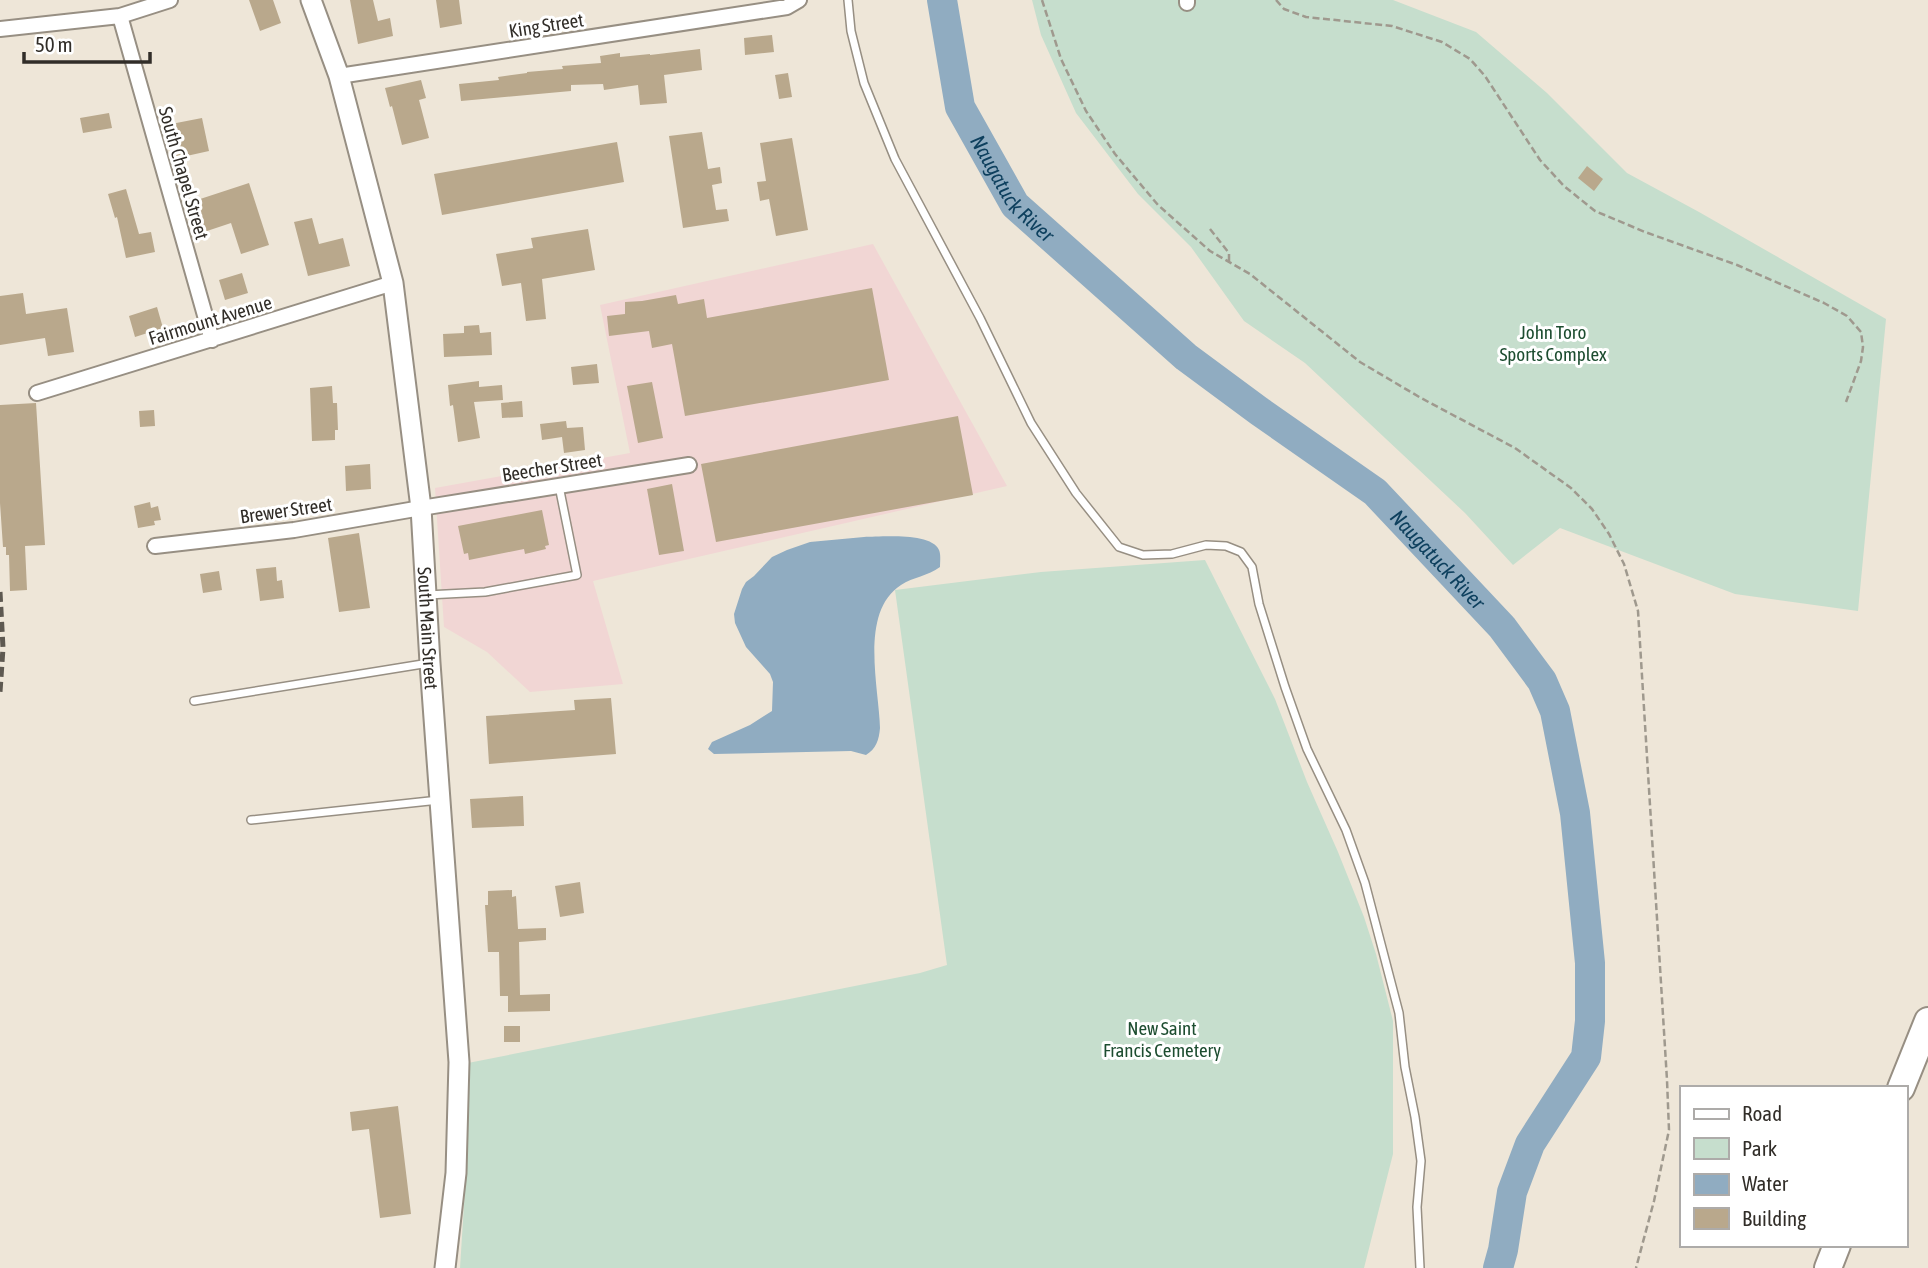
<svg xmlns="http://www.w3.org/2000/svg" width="1928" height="1268" viewBox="0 0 1928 1268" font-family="'Asap Condensed',sans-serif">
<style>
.industrial{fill:#f1d6d4}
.green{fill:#c6decd}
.water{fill:#90acc1}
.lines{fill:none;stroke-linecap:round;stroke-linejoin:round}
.river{stroke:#90acc1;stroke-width:30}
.building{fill:#b9a88c}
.service-casing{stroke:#978f83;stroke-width:10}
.minor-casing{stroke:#978f83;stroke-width:18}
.secondary-casing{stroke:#978f83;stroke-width:23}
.motorway-casing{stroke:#978f83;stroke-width:30}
.path{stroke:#9f998e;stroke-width:2.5;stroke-dasharray:7 3.5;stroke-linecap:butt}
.service{stroke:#fff;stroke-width:7}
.minor{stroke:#fff;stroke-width:14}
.secondary{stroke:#fff;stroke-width:19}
.motorway{stroke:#fff;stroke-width:26}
.rail{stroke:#5e5951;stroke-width:5;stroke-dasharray:10 5;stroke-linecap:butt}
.labels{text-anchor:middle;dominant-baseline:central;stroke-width:6;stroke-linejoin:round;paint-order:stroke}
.street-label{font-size:19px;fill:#312d28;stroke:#fff}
.park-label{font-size:19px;fill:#1d4d30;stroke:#fff}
.water-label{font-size:21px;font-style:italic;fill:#0e405e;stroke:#fff}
</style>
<rect width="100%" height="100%" fill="#eee6d8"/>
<!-- industrial -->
<path class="industrial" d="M873,244L1007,486L593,581L623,684L530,692L487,652L444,627L435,488L630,453L600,305Z"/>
<!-- green -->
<path class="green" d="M1032,0H1393L1476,32L1547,93L1627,173L1699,212L1886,319L1858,611L1735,594L1560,528L1513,565L1465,513L1305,363L1244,321L1191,247L1138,194L1076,113L1041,35Z
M1205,560L1275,699L1307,782L1338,852L1364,917L1376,954L1393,1021V1154L1364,1268H460L466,1173L468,1063L920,973L947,965L895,590L1041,572Z"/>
<!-- water -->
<path class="water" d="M864,537C880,537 931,532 939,550C941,554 940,562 940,567C928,576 913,577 901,585C859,612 879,687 880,728C879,740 876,749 866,755L851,751L714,754L708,749L712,742L750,725L772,711L773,682L770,674L746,647L735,623L734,614L742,589L746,582L754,576L772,557L787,550L810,542Z"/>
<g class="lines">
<!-- river -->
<path class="river" id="s1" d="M942,0L960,107L1015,205L1186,357L1259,411L1375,492L1502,627L1542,681L1555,711L1575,813L1590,963V1021L1586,1057L1530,1144L1512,1192L1503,1250L1498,1268"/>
</g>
<!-- building -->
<path class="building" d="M249,0H273L281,23L260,31Z
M350,0H373L378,21L390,18L393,36L358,44Z
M436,0H459L462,24L440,28Z
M772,35L774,52L745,55L744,38Z
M700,49L702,70L664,75L667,103L640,105L638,85L604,90L603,84L571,85V91L461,101L459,84L499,80L498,77L527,73V72L563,69L562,66L601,63L600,56L620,53V57L650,54V55Z
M788,73L792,97L779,99L775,75Z
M421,80L426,98L419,100L429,138L402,145L392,106L390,107L385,88Z
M109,113L112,128L83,133L80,118Z
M202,118L209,151L173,159L166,125Z
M702,132L708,169L720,167L722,183L712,185L716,210L727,209L729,221L683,228L669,136Z
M792,138L808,230L776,236L769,199L760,201L757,182L766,181L760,143Z
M617,142L624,182L442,215L434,174Z
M1587,166L1603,179L1594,191L1578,178Z
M249,183L269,245L241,254L231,223L201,233L191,202Z
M126,189L139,234L151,232L155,252L126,258L117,217L115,218L108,194Z
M312,218L319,244L343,238L350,266L308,276L294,222Z
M588,229L595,270L542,279L546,319L526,321L521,283L502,286L496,254L533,248L531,238Z
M242,273L248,293L225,300L219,280Z
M872,288L889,380L824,392L685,416L672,344L652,348L649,331L609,336L607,316L625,314V302L642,301L676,295L678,304L704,299L707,318Z
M23,293L26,314L67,308L74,352L48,356L45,338L0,345V296Z
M157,307L163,328L135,337L129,316Z
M479,325L480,333L491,332L492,355L444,357L443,334L464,333V326Z
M597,364L599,383L573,385L571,367Z
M479,381V387L502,385L503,400L474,402L480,438L458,442L453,405L450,406L448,385Z
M652,382L663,438L638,443L627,386Z
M332,386L333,403H337L338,430H335V440L312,441L310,388Z
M522,401L523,417L502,418L501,403Z
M36,403L45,545L25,546L27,590L10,591L9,555H6V547H3L0,503V405Z
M154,410L155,426L140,427L139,411Z
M958,416L973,495L716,542L701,464Z
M566,421L567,428L583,427L585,450L564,453L562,437L542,440L540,424Z
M370,464L371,489L346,491L345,466Z
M672,484L684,551L659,555L647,489Z
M150,502L151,508L158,506L161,520L154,521L155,525L138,528L134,506Z
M542,510L549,545L545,546L546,549L525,554L524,549L469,560L468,553L464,554L458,526Z
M359,533L370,608L339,612L328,538Z
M276,567L277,581L282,580L284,598L260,601L256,569Z
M219,571L222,590L203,593L200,574Z
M611,698L616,754L489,764L486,716L575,710L574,700Z
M523,796L524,826L472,828L470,799Z
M580,882L584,913L560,917L555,886Z
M512,890V897L516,896L518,929L546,928V940L519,942L520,995L550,994V1011L508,1012V996H500L499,952H488L485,905H488V891Z
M504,1026H520V1042H504Z
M398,1106L411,1214L380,1218L369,1129L352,1131L350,1112Z"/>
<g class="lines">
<!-- service casing -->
<g class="service-casing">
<path id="service" d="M848,0L851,31L864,83L895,159L980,318L1031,423L1076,493L1119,547L1143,555L1172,554L1206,545L1226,546L1241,552L1252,567L1259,604L1285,687L1307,749L1346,830L1365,883L1399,1013L1405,1067L1415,1117L1421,1161L1417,1207L1420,1268
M427,595L485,592L577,575L559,486
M194,701L429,663
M251,820L439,800"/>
</g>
<!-- minor casing -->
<g class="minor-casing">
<path id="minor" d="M1187,3V0
M120,16L212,340
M0,29L120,16L170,0
M339,76L787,7L799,0
M37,393L393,283
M155,546L294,530L421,508L689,465"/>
</g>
<!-- secondary casing -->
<g class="secondary-casing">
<g id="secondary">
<path id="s2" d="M311,0L339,76L393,283L421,508L430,663L459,1062L456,1173L445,1268"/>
</g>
</g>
<!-- motorway casing -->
<g class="motorway-casing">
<path id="motorway" d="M1901,1088L1928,1021
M1828,1268L1837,1245"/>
</g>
<!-- path -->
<path class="path" d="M1042,0L1061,59L1086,111L1115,154L1158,205L1210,251L1250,274L1360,362L1421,398L1515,448L1571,488L1592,509L1609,534L1624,564L1638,611L1667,1080L1669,1130L1654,1201L1636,1268
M1276,0L1284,9L1306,17L1392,26L1442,42L1470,59L1485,76L1540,160L1564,186L1595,211L1645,232L1737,265L1824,303L1847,316L1861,332L1863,347L1861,361L1846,402
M1210,229L1229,253V261"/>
<!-- service -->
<use href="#service" class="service"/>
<!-- minor -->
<use href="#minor" class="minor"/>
<!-- secondary -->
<use href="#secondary" class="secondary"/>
<!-- motorway -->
<use href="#motorway" class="motorway"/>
<!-- rail -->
<path class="rail" d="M0,592L3,648L0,692"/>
</g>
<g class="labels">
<!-- street labels -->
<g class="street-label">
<text transform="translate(546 25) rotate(-9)">King Street</text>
<text transform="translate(184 173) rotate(74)">South Chapel Street</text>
<text transform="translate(210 320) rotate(-17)">Fairmount Avenue</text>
<text transform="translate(552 467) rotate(-9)">Beecher Street</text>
<text transform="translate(286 510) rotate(-8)">Brewer Street</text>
<text stroke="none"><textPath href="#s2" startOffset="642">South Main Street</textPath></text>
</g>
<!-- park labels -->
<g class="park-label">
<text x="1553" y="332">John Toro<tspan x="1553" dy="22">Sports Complex</tspan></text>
<text x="1162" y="1028">New Saint<tspan x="1162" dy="22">Francis Cemetery</tspan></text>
</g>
<!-- water labels -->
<g class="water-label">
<text stroke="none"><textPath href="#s1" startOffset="206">Naugatuck River</textPath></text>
<text stroke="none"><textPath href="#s1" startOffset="774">Naugatuck River</textPath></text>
</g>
</g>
<!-- legend -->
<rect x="1680" y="1086" width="228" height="161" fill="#ffffff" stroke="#adaba9" stroke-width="2"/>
<rect x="1694" y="1109" width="35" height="10" fill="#ffffff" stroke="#adaba9" stroke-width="2"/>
<text x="1742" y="1121" font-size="21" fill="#312d28">Road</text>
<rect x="1694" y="1138" width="35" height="21" fill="#c6decd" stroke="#adaba9" stroke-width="2"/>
<text x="1742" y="1156" font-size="21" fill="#312d28">Park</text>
<rect x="1694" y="1174" width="35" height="21" fill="#90acc1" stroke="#adaba9" stroke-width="2"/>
<text x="1742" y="1191" font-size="21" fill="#312d28">Water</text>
<rect x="1694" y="1208" width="35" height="21" fill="#b9a88c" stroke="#adaba9" stroke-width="2"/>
<text x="1742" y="1226" font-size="21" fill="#312d28">Building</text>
<!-- scale -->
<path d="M24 52v10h126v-10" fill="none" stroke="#312d28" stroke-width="3.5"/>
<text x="35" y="52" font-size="21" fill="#312d28" stroke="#ffffff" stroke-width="5" paint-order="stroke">50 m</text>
</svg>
